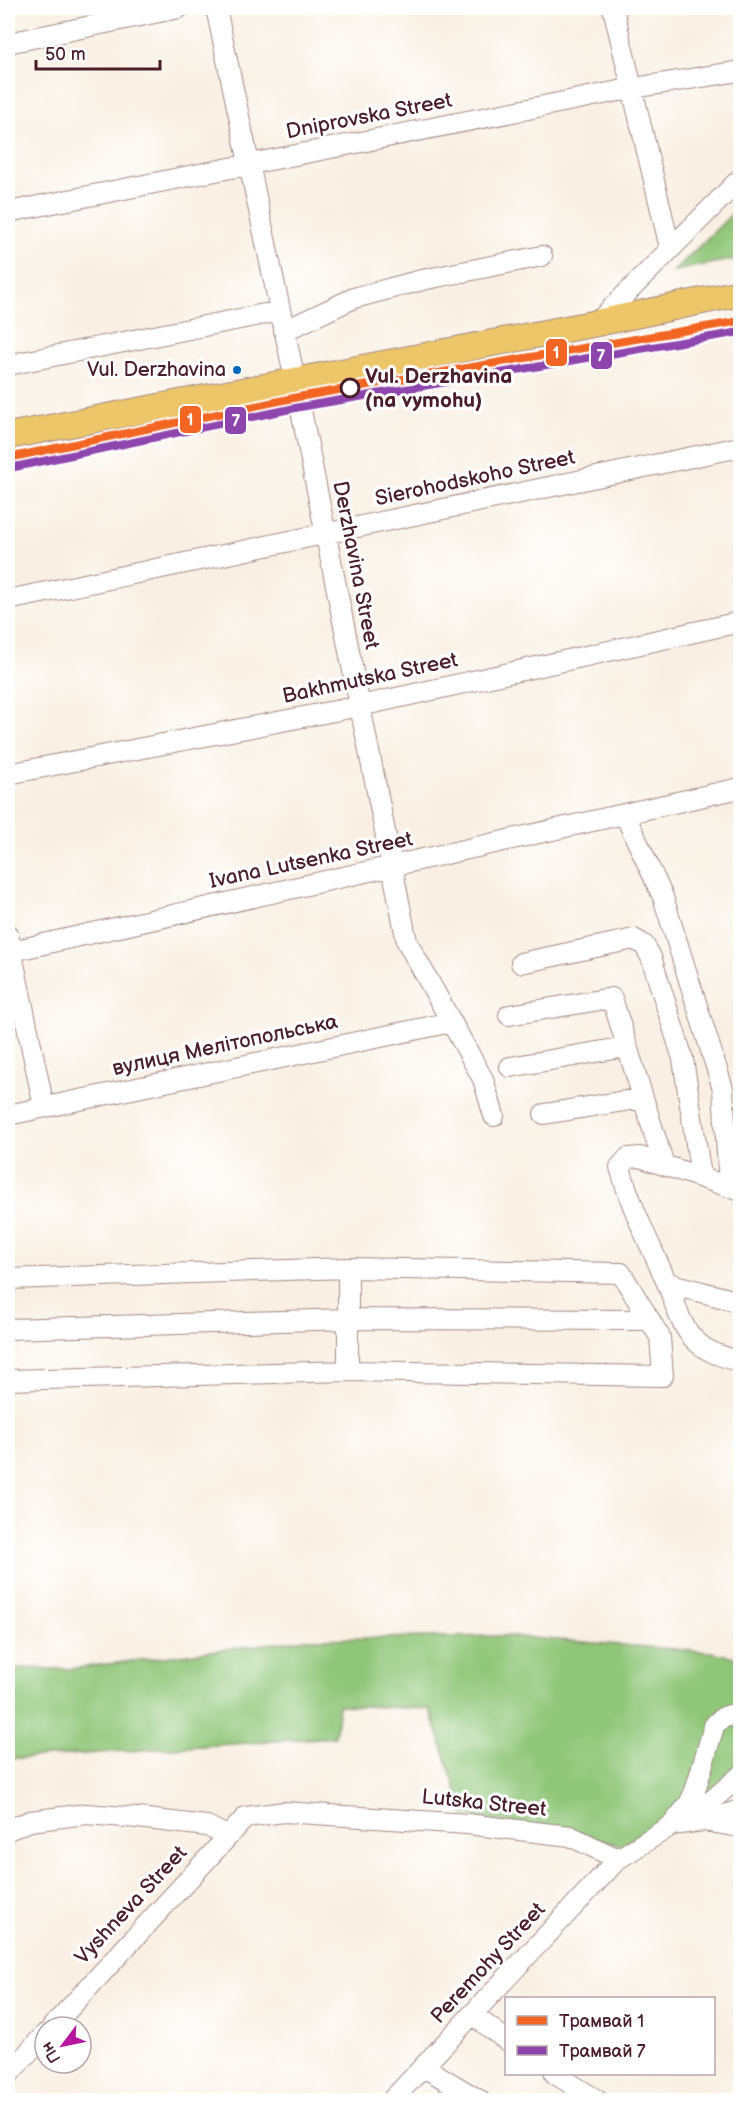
<svg xmlns="http://www.w3.org/2000/svg" width="748" height="2108" viewBox="0 0 748 2108" font-family="'Balsamiq Sans',sans-serif">
<style>
.green{fill:#90c678;stroke:#6d7252;stroke-width:1.5}
.lines{fill:none;stroke-linecap:round;stroke-linejoin:round}
.minor-casing{stroke:#a28887;stroke-width:22}
.major-casing{stroke:#a28887;stroke-width:28}
.minor{stroke:#fff;stroke-width:20}
.major{stroke:#ecc669;stroke-width:26}
.tram-1-casing{stroke:#fff;stroke-width:12}
.tram-2-casing{stroke:#fff;stroke-width:12}
.tram-1{stroke:#f26522;stroke-width:8}
.tram-2{stroke:#8e44ad;stroke-width:8}
.bus-dot{fill:#0065bd;stroke:#fff;stroke-width:2}
.stop-dot{fill:#fff;stroke:#4a1f2b;stroke-width:3}
.labels{text-anchor:middle;dominant-baseline:central;stroke-width:6;stroke-linejoin:round;paint-order:stroke}
.bus-label{font-size:20px;fill:#4a1f2b;stroke:#fff;text-anchor:end}
.street-label{font-size:21px;fill:#4a1f2b;stroke:#fff}
.stop-label{font-size:21px;font-weight:bold;fill:#4a1f2b;stroke:#fff;text-anchor:start}
.line-badge{stroke:#fff;stroke-width:2}
.badge-label{font-size:16px;text-anchor:middle;font-weight:bold;fill:#fff}
</style>
<rect width="100%" height="100%" fill="#fff"/>
<filter id="ink" filterUnits="userSpaceOnUse"><feTurbulence type="fractalNoise" baseFrequency=".0167" numOctaves="2"/><feDisplacementMap in="SourceGraphic" scale="12" xChannelSelector="R" yChannelSelector="G"/><feConvolveMatrix kernelMatrix="1 2 1 2 8 2 1 2 1" color-interpolation-filters="sRGB"/></filter>
<filter id="wash" filterUnits="userSpaceOnUse"><feTurbulence type="fractalNoise" baseFrequency=".008" numOctaves="4" result="noise"/><feDisplacementMap in="SourceGraphic" scale="24" xChannelSelector="R" yChannelSelector="G"/><feGaussianBlur stdDeviation="1.35" result="paint"/><feColorMatrix in="noise" values="0 0 0 0 0 0 0 0 0 0 0 0 0 0 0 0 0 1.4 0 .05"/><feComposite in="paint" operator="in"/></filter>
<g filter="url(#wash)">
<rect width="100%" height="100%" fill="#f9f0e3"/>
<!-- green -->
<path class="green" d="M740,206V258L674,271Z
M507,1636L710,1652L740,1658V1707L736,1706L689,1790L668,1817L621,1846L572,1831L465,1817L430,1709L339,1705L335,1737L8,1759V1668L69,1669L306,1639Z
M732,1725L740,1726V1766L736,1772L704,1797L699,1792C707,1768 711,1740 732,1725Z"/>
</g>
<g filter="url(#ink)">
<g class="lines">
<!-- minor casing -->
<g class="minor-casing">
<path id="minor" d="M216,8L295,380L407,942L483,1079L494,1116
M613,8L670,248
M8,43L179,8
M8,212L634,88L740,71
M597,323L740,179
M284,331L354,298L422,280L542,256
M8,365L280,311
M8,600L740,447
M8,774L360,706L740,622
M625,815L663,897L723,1089L729,1186
M8,935L44,1107
M8,952L740,788
M521,963L634,939L644,945L651,957L683,1059L701,1176
M509,1015L612,998L664,1165
M510,1067L626,1047
M544,1114L643,1098
M8,1115L452,1022
M738,1190L640,1157L628,1158L620,1167C631,1208 650,1244 667,1283C676,1304 680,1328 698,1343C710,1354 726,1357 740,1362
M348,1268V1371
M8,1279L348,1268L621,1273L660,1337L663,1376L348,1371L8,1380
M667,1283L740,1302
M8,1329L350,1319L650,1320
M708,1820L740,1810
M688,1821L740,1776
M672,1825L689,1804L695,1791L714,1726C721,1717 729,1713 740,1715
M8,1830L30,1821L86,1814L138,1818L207,1826L227,1836
M473,2015L506,2040
M52,2027L246,1817L284,1812L467,1824L570,1836L618,1859
M424,2067L479,2100
M555,2074L597,2100
M8,2075L45,2034
M392,2100L618,1859L672,1825L703,1821L740,1827"/>
</g>
<!-- major casing -->
<g class="major-casing">
<path id="major" d="M8,436L597,323L740,293"/>
</g>
<!-- minor -->
<use href="#minor" class="minor"/>
<!-- major -->
<use href="#major" class="major"/>
<!-- tram-1 casing -->
<g class="tram-1-casing">
<path id="tram-1" d="M8,458L298,397L740,321"/>
</g>
<!-- tram-2 casing -->
<g class="tram-2-casing">
<path id="tram-2" d="M10,468L300,407L740,332"/>
</g>
<!-- tram-1 -->
<use href="#tram-1" class="tram-1"/>
<!-- tram-2 -->
<use href="#tram-2" class="tram-2"/>
</g>
</g>
<!-- markers -->
<circle class="bus-dot" cx="237" cy="370" r="5"/>
<circle class="stop-dot" cx="350" cy="388" r="9"/>
<g class="labels">
<!-- bus labels -->
<g class="bus-label">
<text x="226" y="370">Vul. Derzhavina</text>
</g>
<!-- street labels -->
<g class="street-label">
<text transform="translate(369 116) rotate(-11)">Dniprovska Street</text>
<text transform="translate(475 478) rotate(-12)">Sierohodskoho Street</text>
<text transform="translate(356 565) rotate(79)">Derzhavina Street</text>
<text transform="translate(370 678) rotate(-12)">Bakhmutska Street</text>
<text transform="translate(311 860) rotate(-12)">Ivana Lutsenka Street</text>
<text transform="translate(225 1045) rotate(-12)">вулиця Мелітопольська</text>
<text transform="translate(484 1803) rotate(6)">Lutska Street</text>
<text transform="translate(131 1905) rotate(-47)">Vyshneva Street</text>
<text transform="translate(488 1963) rotate(-47)">Peremohy Street</text>
</g>
<!-- stop labels -->
<g class="stop-label">
<text x="365" y="376">Vul. Derzhavina<tspan x="365" dy="24">(na vymohu)</tspan></text>
</g>
</g>
<g class="line-badge">
<rect x="545" y="338" width="23" height="29" rx="6" fill="#f26522"/>
<rect x="590" y="341" width="23" height="29" rx="6" fill="#8e44ad"/>
<rect x="179" y="405" width="23" height="29" rx="6" fill="#f26522"/>
<rect x="224" y="406" width="23" height="29" rx="6" fill="#8e44ad"/>
</g>
<g class="badge-label">
<text x="556" y="358">1</text>
<text x="601" y="361">7</text>
<text x="190" y="425">1</text>
<text x="236" y="426">7</text>
</g>
<!-- margin -->
<rect width="748" height="2108" fill="none" stroke="#fff" stroke-width="30"/>
<!-- legend -->
<rect x="505" y="1997" width="210" height="78" fill="#ffffff" stroke="#b7a5aa" stroke-width="1.5"/>
<rect x="517" y="2016" width="30" height="9" fill="#f26522" stroke="#b7a5aa" stroke-width="1.5"/>
<text x="559" y="2027" font-size="18" fill="#4a1f2b">Трамвай 1</text>
<rect x="517" y="2046" width="30" height="9" fill="#8e44ad" stroke="#b7a5aa" stroke-width="1.5"/>
<text x="559" y="2057" font-size="18" fill="#4a1f2b">Трамвай 7</text>
<!-- north arrow -->
<g transform="translate(63 2045) rotate(238)"><circle r="28" fill="#ffffff" stroke="#b7a5aa" stroke-width="1.5"/>
<path d="M0-4.5L10 22L0 15L-10 22Z" fill="#b5179e"/>
<text y="-9" font-size="16" font-weight="bold" text-anchor="middle" fill="#4a1f2b">Пн</text>
</g>
<!-- scale -->
<path d="M36 60v9h124v-9" fill="none" stroke="#4a1f2b" stroke-width="3"/>
<text x="45" y="60" font-size="18" fill="#4a1f2b" stroke="#ffffff" stroke-width="4.5" paint-order="stroke">50 m</text>
</svg>
